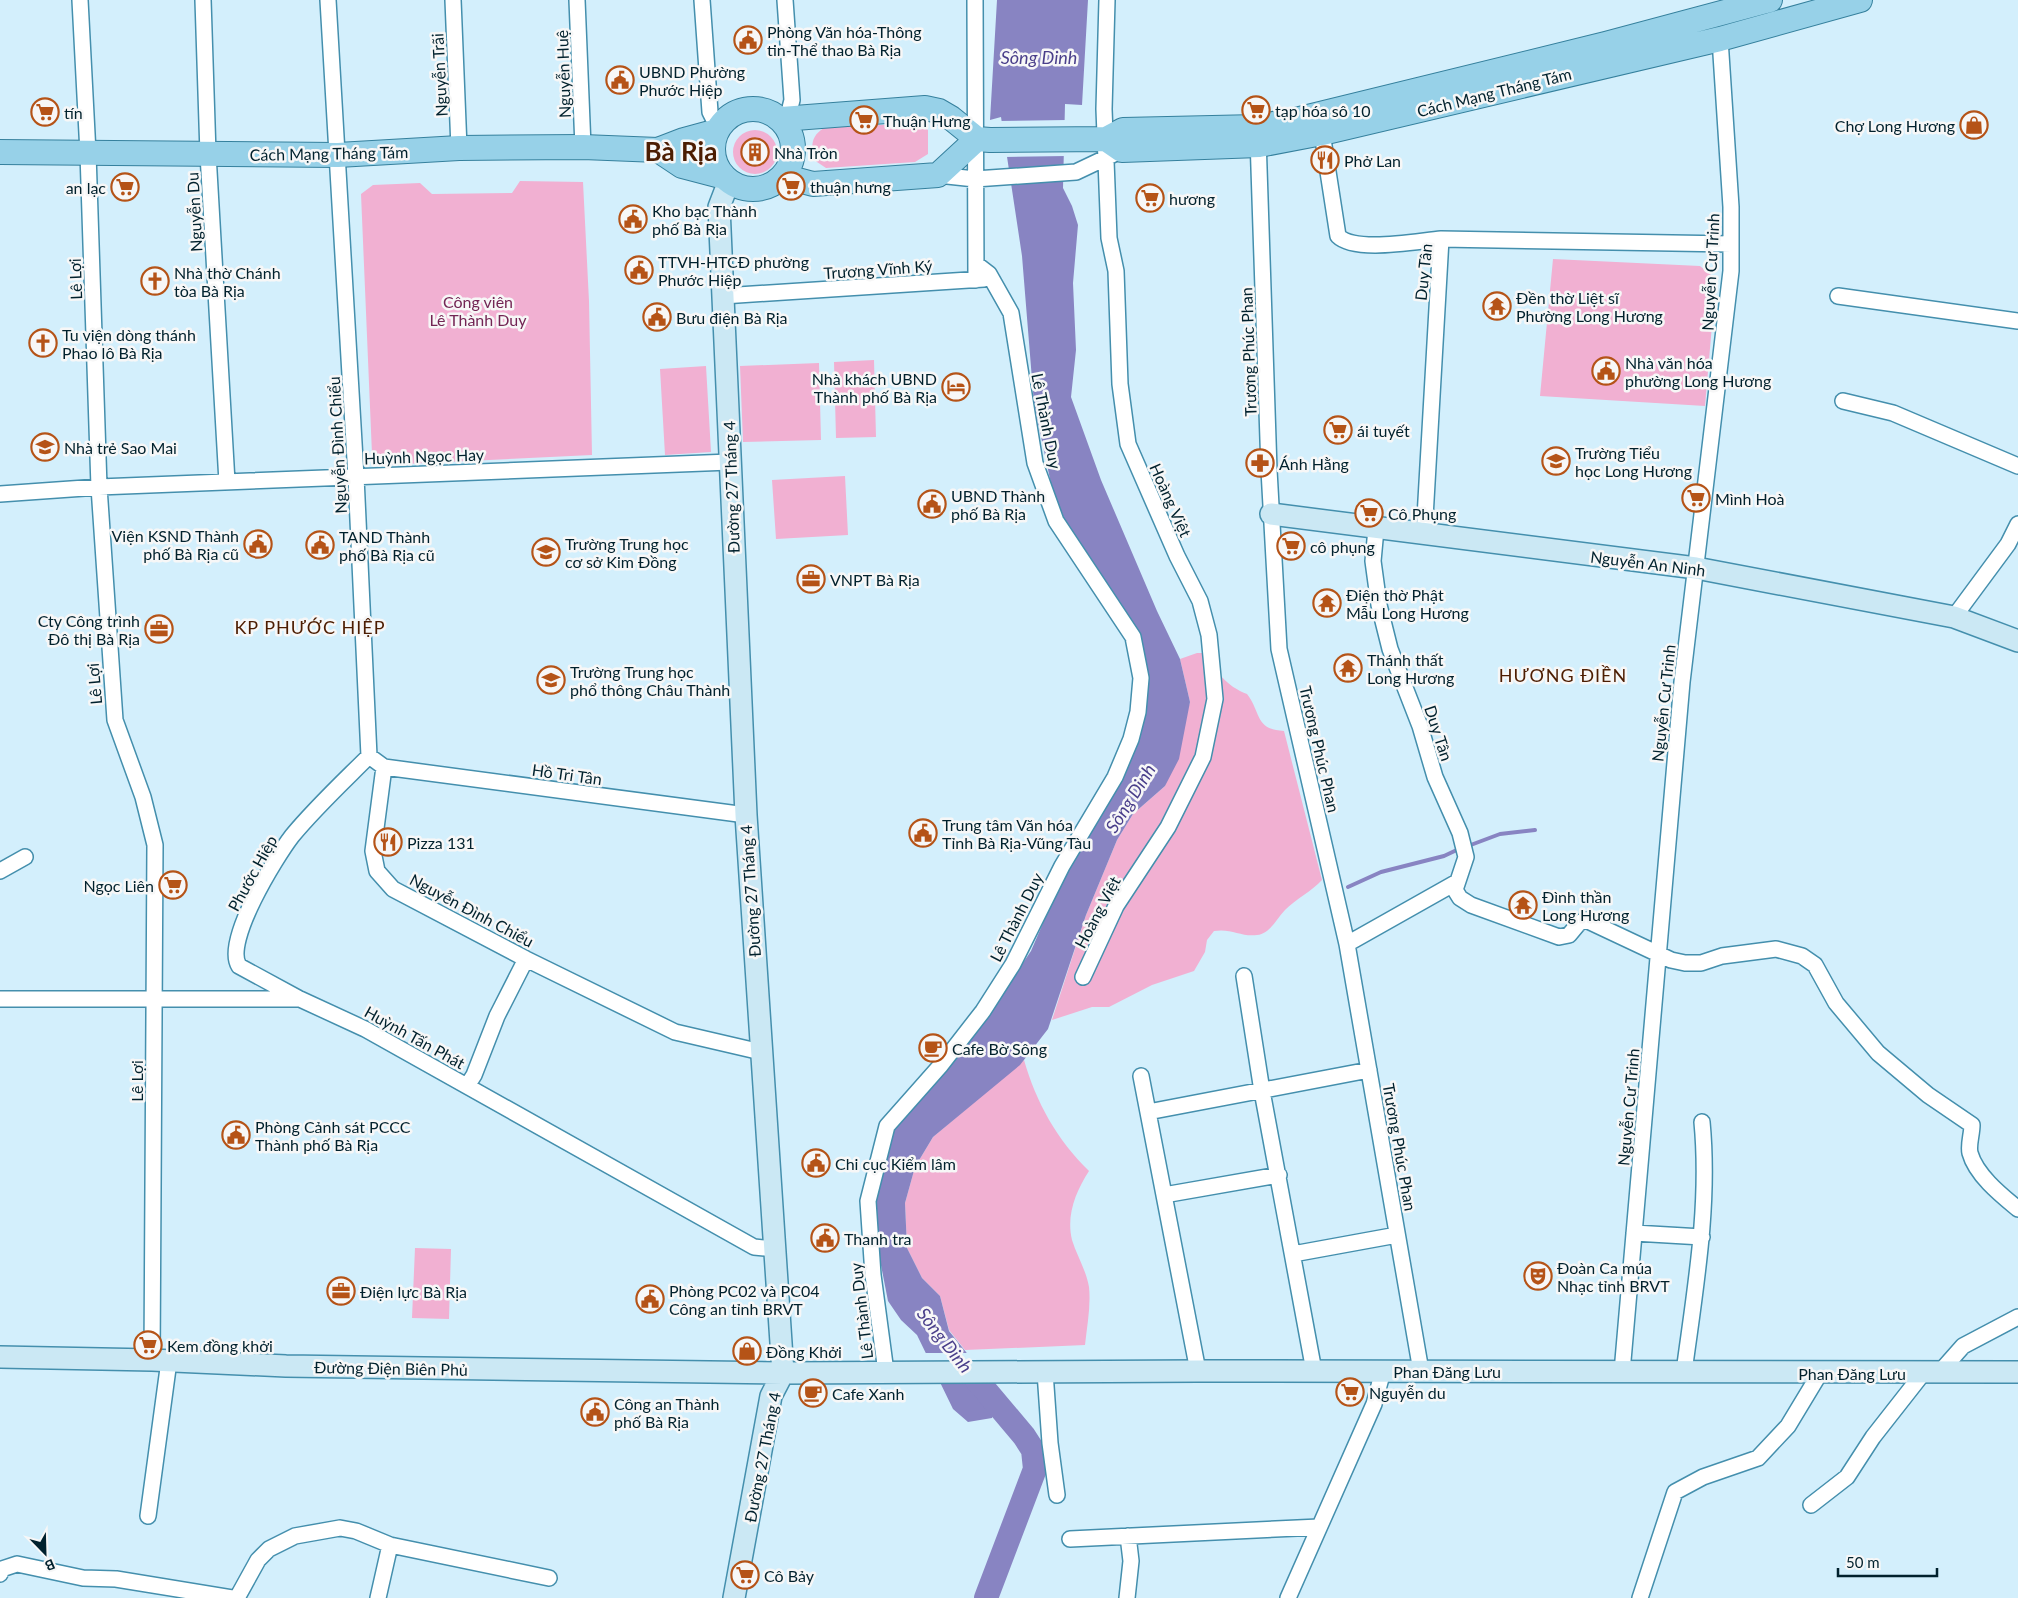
<svg xmlns="http://www.w3.org/2000/svg" width="2018" height="1598" viewBox="0 0 2018 1598" font-family="Lato,sans-serif">
<style>
.green{fill:#f1b0d2}
.water{fill:#8884c2}
.pier{fill:#d3effc}
.lines{fill:none;stroke-linecap:round;stroke-linejoin:round}
.stream{stroke:#8884c2;stroke-width:4}
.river{stroke:#8884c2;stroke-width:24}
.street-casing{stroke:#448fad;stroke-width:18}
.secondary-casing{stroke:#448fad;stroke-width:24}
.primary-casing{stroke:#35809d;stroke-width:26}
.street{stroke:#fff;stroke-width:15}
.secondary{stroke:#cbe8f4;stroke-width:21}
.primary{stroke:#97d1e8;stroke-width:24}
.labels{text-anchor:middle;dominant-baseline:central;stroke-width:5;stroke-linejoin:round;paint-order:stroke}
.poi-label{font-size:16px;fill:#01212d;stroke:#f7f7f7;text-anchor:start}
.street-label{font-size:16px;fill:#01212d;stroke:#f7f7f7}
.park-label{font-size:16px;fill:#732554;stroke:#f7f7f7}
.water-label{font-size:18px;font-style:italic;fill:#493e8a;stroke:#f7f7f7}
.neighbourhood-label{font-size:18px;letter-spacing:1px;fill:#4c1d02;stroke:#f7f7f7}
.town-label{font-size:26px;font-weight:bold;fill:#4c1d02;stroke:#f7f7f7}
</style>
<rect width="100%" height="100%" fill="#d3effc"/>
<!-- green -->
<path class="green" d="M918,123L928,130V154L915,162L826,168L814,160C811,145 811,136 824,128Z
M733 152a22 22 0 1 1 44 0a22 22 0 1 1-44 0Z
M520,181L583,182L589,301L592,455L385,465L372,454L361,194L373,185L420,183L432,194L512,193Z
M1553,259L1700,266L1716,279L1705,406L1540,396Z
M874,360L876,437L836,438L834,362Z
M819,363L821,440L743,442L740,366Z
M706,366L711,452L665,455L660,369Z
M845,476L848,535L776,539L772,480Z
M1197,653H1205C1217,672 1226,686 1247,694C1261,712 1255,730 1284,731L1322,880C1312,891 1296,899 1285,910C1276,919 1271,933 1257,935C1241,937 1231,928 1214,931L1207,940L1205,952L1194,971L1152,985L1109,1007H1092L1052,1020L1086,915L1117,840L1133,814L1165,786L1190,702L1180,659Z
M1024,1060C1036,1102 1057,1140 1089,1171C1076,1191 1066,1215 1072,1240C1077,1256 1086,1270 1089,1287C1091,1306 1087,1326 1085,1345L965,1350L949,1330L940,1296L922,1278L907,1248L905,1203L915,1167L933,1137Z
M415,1248L451,1249L449,1319L412,1318Z"/>
<!-- water -->
<path class="water" d="M997,0H1088L1082,105L1065,104L1063,188L1072,206L1078,225L1073,283L1076,350L1071,397L1101,480L1157,611L1180,659L1190,702L1179,759L1165,786L1133,814L1117,840L1086,915L1048,1029L1020,1065L933,1137L915,1167L905,1203L907,1248L922,1278L940,1296L949,1331L1000,1394L992,1418L968,1422L953,1409L917,1335L901,1320L888,1301L879,1255L874,1206L894,1129L985,1019L1031,951L1068,865L1124,773L1146,715L1147,683L1139,638L1122,605L1079,552L1053,493L1034,404L1022,256L1001,117L990,120Z"/>
<!-- pier -->
<path class="pier" d="M1067,120L1066,156L1004,157L999,121Z
M923,1353H971L991,1378H935Z"/>
<g class="lines">
<!-- stream -->
<path class="stream" d="M1468,846L1500,834L1535,830
M1348,887L1381,872L1444,856L1461,848"/>
<!-- river -->
<path class="river" d="M976,1379L1024,1436L1033,1450L1035,1469L986,1598"/>
<!-- street casing -->
<g class="street-casing">
<path id="street" d="M80,0L88,153L99,487L115,720L143,797L155,845L152,1360
M203,0L208,154L227,482
M328,0L356,477L369,756L384,767L373,851L377,871L393,889L526,959L675,1032L761,1052
M453,0L459,148
M577,0L583,147
M702,0L710,112L713,118L723,123
M975,0L976,280
M782,119L789,112L792,100L785,0
M1322,133L1338,236C1355,253 1417,241 1441,239
M1258,138L1269,470L1279,649L1347,944L1421,1371
M938,175L975,179L1076,172L1114,154
M723,296L984,279
M1838,296L2018,321
M1843,401L1893,413L2018,466
M0,494L99,487L730,462
M1376,529L1373,561L1379,605L1390,649L1420,726L1435,777L1460,833L1466,857L1455,890L1460,898L1471,905L1559,937L1569,935L1579,923L1586,920L1671,960L1685,963H1701L1722,956L1776,949L1802,956L1815,965L1836,1003L1878,1053L1928,1095L1972,1125C1972,1134 1968,1145 1970,1153C1976,1175 2001,1195 2018,1209
M1424,535L1441,239L1731,244
M1954,617L2008,544L2018,524
M384,767L746,815
M0,871L25,857
M1347,944L1457,882
M1244,976L1262,1091L1314,1371
M1083,977L1116,906L1168,827L1203,757L1215,699L1209,635L1200,601L1177,556L1128,444L1120,384L1116,271L1109,238L1104,109L1107,0
M298,998L239,966C223,942 276,857 292,836C315,808 343,782 369,756
M0,999H300L365,1029L754,1247L775,1249
M1141,1076L1198,1371
M467,1086L474,1075L497,1016L526,959
M1148,1112L1369,1070
M1164,1195L1279,1175
M1634,1233L1702,1237
M1293,1254L1397,1235
M886,1372L873,1275L868,1201L887,1126L941,1065L983,1011L1013,964L1062,866L1115,777L1131,739L1138,712L1141,678L1133,637L1056,521L1035,463L1011,313L989,274L976,264
M1045,1372L1050,1443L1057,1495
M1622,1372L1682,682L1731,271V207L1720,39
M1684,1372C1695,1289 1710,1206 1702,1122
M1940,1372L1963,1346L2018,1317
M1811,1505L1847,1477L1873,1437L1924,1372
M148,1516L169,1361
M1070,1539L1319,1527
M0,1574L2,1569L17,1564L83,1578L116,1579L232,1598
M237,1598L258,1560L269,1549L295,1536L340,1528L356,1531L390,1545L549,1578
M378,1598L390,1545
M1127,1598L1131,1561L1128,1536
M1288,1598L1374,1404L1383,1371
M1640,1598L1675,1492L1703,1477L1758,1458L1788,1426L1820,1373"/>
</g>
<!-- secondary casing -->
<g class="secondary-casing">
<path id="secondary" d="M729,181L719,207L746,815L783,1373L771,1396L734,1598
M1271,514L1696,568L1954,617L2018,641
M0,1357L152,1360L286,1366L783,1373L1198,1371L2018,1372"/>
</g>
<!-- primary casing -->
<g class="primary-casing">
<path id="primary" d="M713 149a40 40 0 1 1 80 0a40 40 0 1 1-80 0Z
M782,119L925,108L939,111L951,118L977,139L990,140L1106,139L1123,130L1257,127L1300,119L1606,44L1770,0
M1106,139L1122,150L1259,145L1322,133L1720,39L1860,0
M658,150L682,166L724,177
M0,152L338,155L459,148L583,147L658,150L684,140L717,131
M783,176L813,184L938,175L977,139"/>
</g>
<!-- street -->
<use href="#street" class="street"/>
<!-- secondary -->
<use href="#secondary" class="secondary"/>
<!-- primary -->
<use href="#primary" class="primary"/>
</g>
<!-- icons -->
<defs>
<g id="civic-ring" transform="scale(1.4375)"><circle r="9.5" fill="#f7f7f7" stroke="#b55317" stroke-width="1.5"/><path d="M-.6-6.5H3V-4.5H.6V-3L4-1V1h2V6H-6V1h2V-1L-.6-3ZM-1.2 2.5V6h2.4V2.5Z" fill="#b55317"/></g>
<g id="supermarket-ring" transform="scale(1.4375)"><circle r="9.5" fill="#f7f7f7" stroke="#b55317" stroke-width="1.5"/><path d="M-6-5.5h2.5l.6 2H6L4.5 2H-2.5L-4.4-4H-6ZM-1.5 3.2a1.3 1.3 0 1 0 .1 0ZM3 3.2a1.3 1.3 0 1 0 .1 0Z" fill="#b55317"/></g>
<g id="shop-ring" transform="scale(1.4375)"><circle r="9.5" fill="#f7f7f7" stroke="#b55317" stroke-width="1.5"/><path d="M-5-2.5h2.3a2.7 3.5 0 0 1 5.4 0H5L5.5 6h-11ZM-1.5-2.5h3a1.5 2.3 0 0 0-3 0Z" fill="#b55317"/></g>
<g id="building-ring" transform="scale(1.4375)"><circle r="9.5" fill="#f7f7f7" stroke="#b55317" stroke-width="1.5"/><path d="M-4-6H4V6H1V3H-1V6H-4ZM-2.5-4.3h1.7v1.8h-1.7ZM.8-4.3h1.7v1.8H.8ZM-2.5-1h1.7V.8h-1.7ZM.8-1h1.7V.8H.8Z" fill="#b55317"/></g>
<g id="restaurant-ring" transform="scale(1.4375)"><circle r="9.5" fill="#f7f7f7" stroke="#b55317" stroke-width="1.5"/><path d="M-5-6h1v4h1v-4h1v4h1v-4h1v5L-1.5 .5V6h-2V.5L-5-1ZM5-6V6H3V1.5H1.5Q1.5-4 5-6Z" fill="#b55317"/></g>
<g id="church-ring" transform="scale(1.4375)"><circle r="9.5" fill="#f7f7f7" stroke="#b55317" stroke-width="1.5"/><path d="M-1.2-6h2.4v3.5h3.3v2.4h-3.3V6h-2.4V-.1h-3.3v-2.4h3.3Z" fill="#b55317"/></g>
<g id="temple-ring" transform="scale(1.4375)"><circle r="9.5" fill="#f7f7f7" stroke="#b55317" stroke-width="1.5"/><path d="M0-6L5-2H3V0L6.5 2.5H4V6H1.5V3h-3V6H-4V2.5H-6.5L-3 0V-2H-5Z" fill="#b55317"/></g>
<g id="hotel-ring" transform="scale(1.4375)"><circle r="9.5" fill="#f7f7f7" stroke="#b55317" stroke-width="1.5"/><path d="M-6-4.5h1.5V1H6V5H4.5V3h-9V5H-6ZM-4 0a1.8 1.8 0 1 1 3.6 0ZM.5 0V-2.5h3Q6-2.5 6 0Z" fill="#b55317"/></g>
<g id="school-ring" transform="scale(1.4375)"><circle r="9.5" fill="#f7f7f7" stroke="#b55317" stroke-width="1.5"/><path d="M0-5L7-2L0 1L-7-2ZM-4 1L0 2.5L4 1V4Q0 6-4 4Z" fill="#b55317"/></g>
<g id="pharmacy-ring" transform="scale(1.4375)"><circle r="9.5" fill="#f7f7f7" stroke="#b55317" stroke-width="1.5"/><path d="M-2-6h4v4h4v4h-4v4h-4v-4h-4v-4h4Z" fill="#b55317"/></g>
<g id="office-ring" transform="scale(1.4375)"><circle r="9.5" fill="#f7f7f7" stroke="#b55317" stroke-width="1.5"/><path d="M-6-3h4V-5.5h4V-3h4V5H-6ZM-1-4.5V-3h2v-1.5ZM-6 0V1H6V0Z" fill="#b55317"/></g>
<g id="cafe-ring" transform="scale(1.4375)"><circle r="9.5" fill="#f7f7f7" stroke="#b55317" stroke-width="1.5"/><path d="M-5.5-4.5H6V0H3Q3 3.5 0 3.5H-2.5Q-5.5 3.5-5.5 0ZM3-3.2v2h1.7v-2ZM-6 4.5H4V6H-6Z" fill="#b55317"/></g>
<g id="theatre-ring" transform="scale(1.4375)"><circle r="9.5" fill="#f7f7f7" stroke="#b55317" stroke-width="1.5"/><path d="M-5-5.5Q0-4 5-5.5V0Q5 5 0 6Q-5 5-5 0ZM-3.3-2.5H-1v1.5H-3.3ZM1-2.5H3.3v1.5H1ZM-2.8 1Q0 5.5 2.8 1Z" fill="#b55317"/></g>
</defs>
<g fill-rule="evenodd">
<use href="#civic-ring" x="748" y="40"/>
<use href="#civic-ring" x="620" y="80"/>
<use href="#supermarket-ring" x="1256" y="110"/>
<use href="#supermarket-ring" x="45" y="112"/>
<use href="#supermarket-ring" x="864" y="120"/>
<use href="#shop-ring" x="1974" y="125"/>
<use href="#building-ring" x="755" y="152"/>
<use href="#restaurant-ring" x="1325" y="160"/>
<use href="#supermarket-ring" x="791" y="186"/>
<use href="#supermarket-ring" x="125" y="187"/>
<use href="#supermarket-ring" x="1150" y="198"/>
<use href="#civic-ring" x="633" y="219"/>
<use href="#civic-ring" x="639" y="270"/>
<use href="#church-ring" x="155" y="281"/>
<use href="#temple-ring" x="1497" y="306"/>
<use href="#civic-ring" x="657" y="317"/>
<use href="#church-ring" x="43" y="343"/>
<use href="#civic-ring" x="1606" y="371"/>
<use href="#hotel-ring" x="956" y="387"/>
<use href="#supermarket-ring" x="1338" y="430"/>
<use href="#school-ring" x="45" y="447"/>
<use href="#school-ring" x="1556" y="461"/>
<use href="#pharmacy-ring" x="1260" y="463"/>
<use href="#supermarket-ring" x="1696" y="498"/>
<use href="#civic-ring" x="932" y="504"/>
<use href="#supermarket-ring" x="1369" y="513"/>
<use href="#civic-ring" x="258" y="544"/>
<use href="#civic-ring" x="320" y="545"/>
<use href="#supermarket-ring" x="1291" y="546"/>
<use href="#school-ring" x="546" y="552"/>
<use href="#office-ring" x="811" y="579"/>
<use href="#temple-ring" x="1327" y="603"/>
<use href="#office-ring" x="159" y="629"/>
<use href="#temple-ring" x="1348" y="668"/>
<use href="#school-ring" x="551" y="680"/>
<use href="#civic-ring" x="923" y="833"/>
<use href="#restaurant-ring" x="388" y="842"/>
<use href="#supermarket-ring" x="173" y="885"/>
<use href="#temple-ring" x="1523" y="905"/>
<use href="#cafe-ring" x="933" y="1048"/>
<use href="#civic-ring" x="236" y="1135"/>
<use href="#civic-ring" x="816" y="1163"/>
<use href="#civic-ring" x="825" y="1238"/>
<use href="#theatre-ring" x="1538" y="1276"/>
<use href="#office-ring" x="341" y="1291"/>
<use href="#civic-ring" x="650" y="1299"/>
<use href="#supermarket-ring" x="148" y="1345"/>
<use href="#shop-ring" x="747" y="1351"/>
<use href="#supermarket-ring" x="1350" y="1392"/>
<use href="#cafe-ring" x="813" y="1393"/>
<use href="#civic-ring" x="595" y="1412"/>
<use href="#supermarket-ring" x="745" y="1575"/>
</g>
<g class="labels">
<!-- poi labels -->
<g class="poi-label">
<text x="767" y="31">Phòng Văn hóa-Thông<tspan x="767" dy="18">tin-Thể thao Bà Rịa</tspan></text>
<text x="639" y="71">UBND Phường<tspan x="639" dy="18">Phước Hiệp</tspan></text>
<text x="1275" y="110">tạp hóa sô 10</text>
<text x="64" y="112">tín</text>
<text x="883" y="120">Thuận Hưng</text>
<text x="1955" y="125" text-anchor="end">Chợ Long Hương</text>
<text x="774" y="152">Nhà Tròn</text>
<text x="1344" y="160">Phở Lan</text>
<text x="810" y="186">thuận hưng</text>
<text x="106" y="187" text-anchor="end">an lạc</text>
<text x="1169" y="198">hương</text>
<text x="652" y="210">Kho bạc Thành<tspan x="652" dy="18">phố Bà Rịa</tspan></text>
<text x="658" y="261">TTVH-HTCĐ phường<tspan x="658" dy="18">Phước Hiệp</tspan></text>
<text x="174" y="272">Nhà thờ Chánh<tspan x="174" dy="18">tòa Bà Rịa</tspan></text>
<text x="1516" y="297">Đền thờ Liệt sĩ<tspan x="1516" dy="18">Phường Long Hương</tspan></text>
<text x="676" y="317">Bưu điện Bà Rịa</text>
<text x="62" y="334">Tu viện dòng thánh<tspan x="62" dy="18">Phao lô Bà Rịa</tspan></text>
<text x="1625" y="362">Nhà văn hóa<tspan x="1625" dy="18">phường Long Hương</tspan></text>
<text x="937" y="378" text-anchor="end">Nhà khách UBND<tspan x="937" dy="18">Thành phố Bà Rịa</tspan></text>
<text x="1357" y="430">ái tuyết</text>
<text x="64" y="447">Nhà trẻ Sao Mai</text>
<text x="1575" y="452">Trường Tiểu<tspan x="1575" dy="18">học Long Hương</tspan></text>
<text x="1279" y="463">Ánh Hằng</text>
<text x="951" y="495">UBND Thành<tspan x="951" dy="18">phố Bà Rịa</tspan></text>
<text x="1715" y="498">Mình Hoà</text>
<text x="1388" y="513">Cô Phụng</text>
<text x="239" y="535" text-anchor="end">Viện KSND Thành<tspan x="239" dy="18">phố Bà Rịa cũ</tspan></text>
<text x="339" y="536">TAND Thành<tspan x="339" dy="18">phố Bà Rịa cũ</tspan></text>
<text x="565" y="543">Trường Trung học<tspan x="565" dy="18">cơ sở Kim Đồng</tspan></text>
<text x="1310" y="546">cô phụng</text>
<text x="830" y="579">VNPT Bà Rịa</text>
<text x="1346" y="594">Điện thờ Phật<tspan x="1346" dy="18">Mẫu Long Hương</tspan></text>
<text x="140" y="620" text-anchor="end">Cty Công trình<tspan x="140" dy="18">Đô thị Bà Rịa</tspan></text>
<text x="1367" y="659">Thánh thất<tspan x="1367" dy="18">Long Hương</tspan></text>
<text x="570" y="671">Trường Trung học<tspan x="570" dy="18">phổ thông Châu Thành</tspan></text>
<text x="942" y="824">Trung tâm Văn hóa<tspan x="942" dy="18">Tỉnh Bà Rịa-Vũng Tàu</tspan></text>
<text x="407" y="842">Pizza 131</text>
<text x="154" y="885" text-anchor="end">Ngọc Liên</text>
<text x="1542" y="896">Đình thần<tspan x="1542" dy="18">Long Hương</tspan></text>
<text x="952" y="1048">Cafe Bờ Sông</text>
<text x="255" y="1126">Phòng Cảnh sát PCCC<tspan x="255" dy="18">Thành phố Bà Rịa</tspan></text>
<text x="835" y="1163">Chi cục Kiểm lâm</text>
<text x="844" y="1238">Thanh tra</text>
<text x="1557" y="1267">Đoàn Ca múa<tspan x="1557" dy="18">Nhạc tỉnh BRVT</tspan></text>
<text x="669" y="1290">Phòng PC02 và PC04<tspan x="669" dy="18">Công an tỉnh BRVT</tspan></text>
<text x="360" y="1291">Điện lực Bà Rịa</text>
<text x="167" y="1345">Kem đồng khởi</text>
<text x="766" y="1351">Đồng Khởi</text>
<text x="1369" y="1392">Nguyễn du</text>
<text x="832" y="1393">Cafe Xanh</text>
<text x="614" y="1403">Công an Thành<tspan x="614" dy="18">phố Bà Rịa</tspan></text>
<text x="764" y="1575">Cô Bảy</text>
</g>
<!-- street labels -->
<g class="street-label">
<text transform="translate(563 74) rotate(-92)">Nguyễn Huệ</text>
<text transform="translate(439 75) rotate(-93)">Nguyễn Trãi</text>
<text transform="translate(1494 92) rotate(-14)">Cách Mạng Tháng Tám</text>
<text transform="translate(329 153) rotate(-1)">Cách Mạng Tháng Tám</text>
<text transform="translate(194 212) rotate(-93)">Nguyễn Du</text>
<text transform="translate(878 269) rotate(-4)">Trương Vĩnh Ký</text>
<text transform="translate(1423 272) rotate(-84)">Duy Tân</text>
<text transform="translate(1710 272) rotate(-87)">Nguyễn Cư Trinh</text>
<text transform="translate(75 279) rotate(-92)">Lê Lợi</text>
<text transform="translate(1248 352) rotate(-92)">Trương Phúc Phan</text>
<text transform="translate(1047 421) rotate(79)">Lê Thành Duy</text>
<text transform="translate(337 445) rotate(-93)">Nguyễn Đình Chiểu</text>
<text transform="translate(424 456) rotate(-2)">Huỳnh Ngọc Hay</text>
<text transform="translate(731 487) rotate(-92)">Đường 27 Tháng 4</text>
<text transform="translate(1171 500) rotate(66)">Hoàng Việt</text>
<text transform="translate(1648 563) rotate(7)">Nguyễn An Ninh</text>
<text transform="translate(94 684) rotate(-95)">Lê Lợi</text>
<text transform="translate(1663 703) rotate(-84)">Nguyễn Cư Trinh</text>
<text transform="translate(1439 733) rotate(72)">Duy Tân</text>
<text transform="translate(1320 749) rotate(77)">Trương Phúc Phan</text>
<text transform="translate(567 774) rotate(8)">Hồ Tri Tân</text>
<text transform="translate(252 873) rotate(-61)">Phước Hiệp</text>
<text transform="translate(750 891) rotate(-94)">Đường 27 Tháng 4</text>
<text transform="translate(472 910) rotate(28)">Nguyễn Đình Chiểu</text>
<text transform="translate(1097 912) rotate(-62)">Hoàng Việt</text>
<text transform="translate(1016 917) rotate(-63)">Lê Thành Duy</text>
<text transform="translate(415 1037) rotate(29)">Huỳnh Tấn Phát</text>
<text transform="translate(136 1081) rotate(-90)">Lê Lợi</text>
<text transform="translate(1628 1107) rotate(-85)">Nguyễn Cư Trinh</text>
<text transform="translate(1400 1147) rotate(80)">Trương Phúc Phan</text>
<text transform="translate(861 1311) rotate(-97)">Lê Thành Duy</text>
<text transform="translate(391 1368) rotate(1)">Đường Điện Biên Phủ</text>
<text x="1447" y="1371">Phan Đăng Lưu</text>
<text x="1852" y="1373">Phan Đăng Lưu</text>
<text transform="translate(762 1457) rotate(-79)">Đường 27 Tháng 4</text>
</g>
<!-- park labels -->
<g class="park-label">
<text x="478" y="301">Công viên<tspan x="478" dy="18">Lê Thành Duy</tspan></text>
</g>
<!-- water labels -->
<g class="water-label">
<text x="1039" y="57">Sông Dinh</text>
<text transform="translate(1130 798) rotate(-58)">Sông Dinh</text>
<text transform="translate(945 1340) rotate(52)">Sông Dinh</text>
</g>
<!-- neighbourhood labels -->
<g class="neighbourhood-label">
<text x="310" y="627">KP PHƯỚC HIỆP</text>
<text x="1563" y="675">HƯƠNG ĐIỀN</text>
</g>
<!-- town labels -->
<g class="town-label">
<text x="681" y="151">Bà Rịa</text>
</g>
</g>
<!-- north arrow -->
<g transform="translate(45 1553) rotate(157)" stroke="#f7f7f7" stroke-width="4" paint-order="stroke">
<path d="M0-4L9 19L0 12L-9 19Z" fill="#01212d"/>
<text y="-8" font-size="14" font-weight="bold" text-anchor="middle" fill="#01212d">B</text>
</g>
<!-- scale -->
<path d="M1838 1568v8h99v-8" fill="none" stroke="#01212d" stroke-width="2.5"/>
<text x="1846" y="1568" font-size="15" fill="#01212d" stroke="#f7f7f7" stroke-width="4" paint-order="stroke">50 m</text>
</svg>
